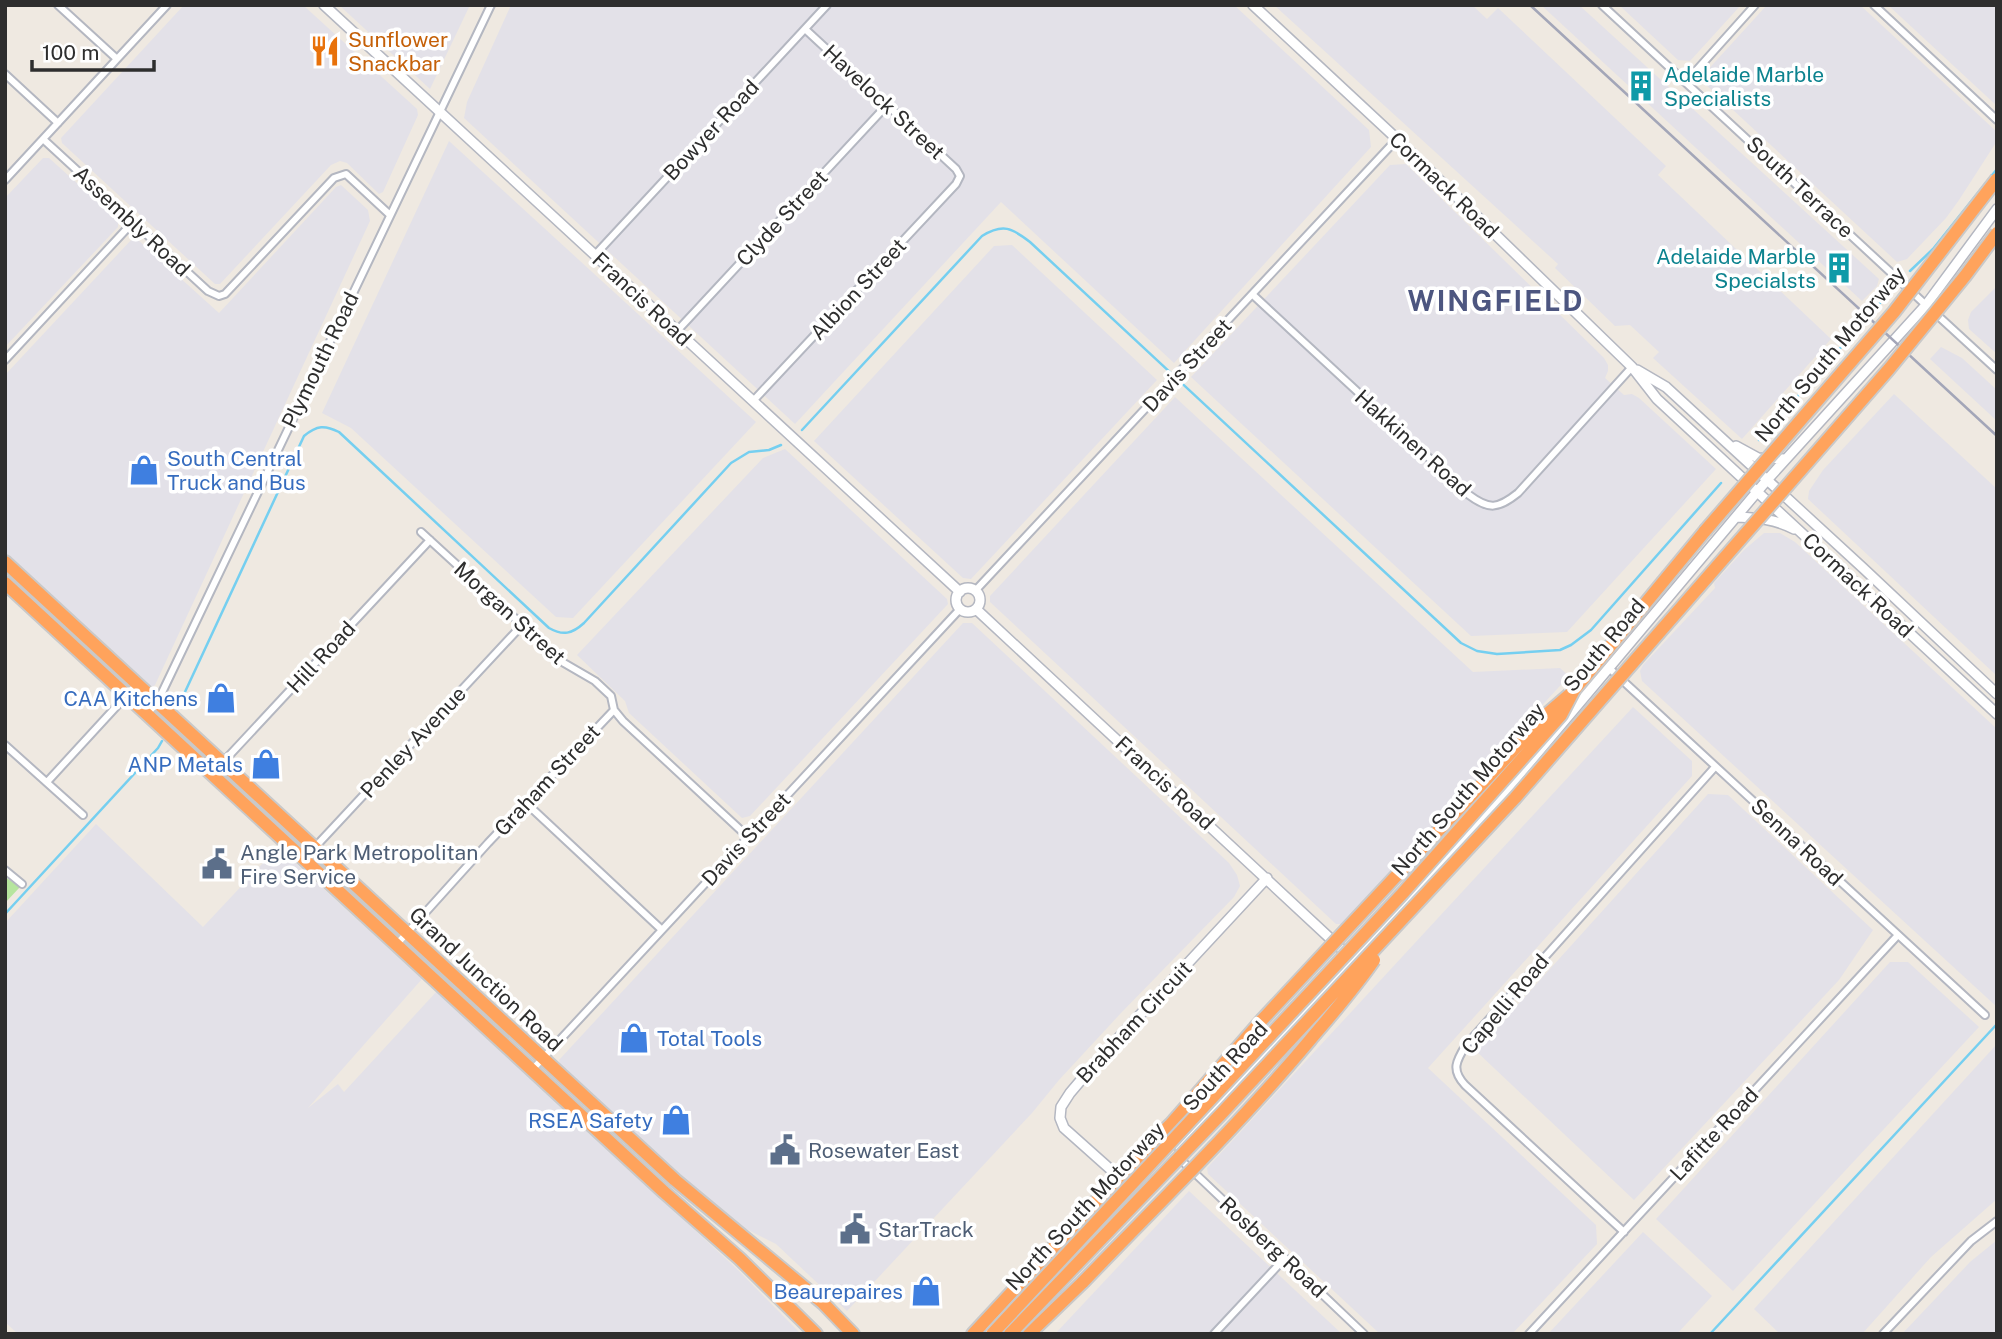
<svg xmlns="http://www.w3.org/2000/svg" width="2002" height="1339" viewBox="0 0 2002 1339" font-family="'Public Sans',sans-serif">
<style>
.industrial{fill:#e3e1e8}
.green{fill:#b6e59e}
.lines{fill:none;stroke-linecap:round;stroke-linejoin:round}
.stream{stroke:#75cff0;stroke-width:2.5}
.street-casing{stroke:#b4b7c1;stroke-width:10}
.secondary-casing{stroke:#b4b7c1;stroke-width:12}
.highway-casing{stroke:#c9c9c9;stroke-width:16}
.street{stroke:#fff;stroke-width:6}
.secondary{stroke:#fff;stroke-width:9}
.highway{stroke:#ffa35c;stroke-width:12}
.rail{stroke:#a3a6b8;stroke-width:2.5}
.highway-bridge-casing{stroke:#c9c9c9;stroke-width:16;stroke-linecap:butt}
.highway-bridge{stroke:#ffa35c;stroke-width:12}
.labels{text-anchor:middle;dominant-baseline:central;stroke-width:7;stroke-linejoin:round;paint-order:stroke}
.food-label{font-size:21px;fill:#c56008;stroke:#fff;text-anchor:start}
.culture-label{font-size:21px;fill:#0d838f;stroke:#fff;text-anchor:start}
.street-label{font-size:21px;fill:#2e2e2e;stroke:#fff}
.shop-label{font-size:21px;fill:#366cbe;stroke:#fff;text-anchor:end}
.service-label{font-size:21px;fill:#4e5e75;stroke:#fff;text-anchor:start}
.district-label{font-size:28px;font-weight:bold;letter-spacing:2px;fill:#4d5680;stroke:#fff}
</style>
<rect width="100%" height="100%" fill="#efe9e1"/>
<!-- industrial -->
<path class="industrial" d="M184,5H303L417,109L418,115L383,192L379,194L347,163L340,161L331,165L220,284H215L62,143L61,138Z
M339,5H470L430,89Z
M511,5H1234L1369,130L1371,147L1174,363L1001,202L795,424L464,118L467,102Z
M1274,5H1472L1487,19L1498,8L1666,166L1658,175L1831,339L1742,439L1653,358L1659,352L1630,325L1615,326L1555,268L1558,264Z
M1541,5H1579L1879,279L1877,286L1862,301Z
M1619,5H1741L1690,61L1678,60Z
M1767,5H1860L1997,132V141L1959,200L1946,218L1907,259L1897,262L1704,83V74Z
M1888,5H1997V106Z
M449,141L756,422L573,618L556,617L351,428L322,413Z
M43,158H49L118,220V227L5,347V198Z
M1406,164L1604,358L1608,365V371L1605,378L1624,395L1632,394L1639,398L1716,469L1567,632L1471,636L1191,377L1390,165Z
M341,185L368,210L370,221L155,685L152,687L5,552V375L132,239H137L219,313L336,187Z
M1012,245L1157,380L971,579L963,578L814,441L994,246Z
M1997,286V354L1969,329L1968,320L1971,312Z
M1941,347L1962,358L1997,390V421L1930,359Z
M1894,394L1997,489V676L1808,499L1809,491L1823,470Z
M1175,397L1473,672L1560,668L1569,676L1523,726L1524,730L1343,924H1336L990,602V596Z
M785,449L947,599L948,604L750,816L742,818L629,713L625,701L577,655L763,458Z
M1764,533H1780L1795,542L1997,729V1007L1642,681L1640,671L1643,665L1715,588L1714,583L1744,550Z
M963,623H972L1229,863L1237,875L1240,886L1234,897L1121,1013L1059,1080L1032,1113L847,1311L776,1244L746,1229L687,1182L560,1065L559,1060Z
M1633,707L1692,761V776L1428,1068L1596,1225L1597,1244L1512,1334H1380L1208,1174L1207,1168Z
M1708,794L1728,795L1873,930L1839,980L1634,1200L1476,1051Z
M96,824L203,927L278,847L422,979L308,1108L338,1084L344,1092L437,991L739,1271L799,1332L797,1334H18L5,1322V923Z
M1890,962H1908L1979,1027L1733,1291L1656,1219Z
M1997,1044V1199L1931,1257L1862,1334H1780L1754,1309Z
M1189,1191L1342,1334H1055Z
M1643,1232L1712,1296L1677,1334H1548Z
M1997,1240V1334H1902L1970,1262Z"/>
<!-- green -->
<path class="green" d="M5,877L20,887L5,903Z"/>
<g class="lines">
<!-- stream -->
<path class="stream" d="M1910,271L1933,249L1997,169
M1869,315L1893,289
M802,430L982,236C1003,223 1012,228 1030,242L1461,643L1477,651L1497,654L1560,650L1571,645L1591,630L1721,483
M1759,440L1866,319
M178,707L304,436C317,425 325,425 339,432L549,628C563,636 572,634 584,623L731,463L749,452L769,450L781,445
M5,914L158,748L162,741
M1710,1334L1997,1024"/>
<!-- street casing -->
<g class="street-casing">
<path id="street" d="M58,5L117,59
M1602,5L1927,306
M1874,5L1997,120
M5,74L58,123
M1686,82L1755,5
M43,139L208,291L219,296L225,294L334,178L346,174L390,215
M5,180L167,5
M595,255L827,5
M1253,295L1469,495C1489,510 1498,509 1518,493L1632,367
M1935,313L1997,370
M677,331L887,105
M5,360L133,222
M753,401L956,184L960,176L956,169L805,29
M421,532L564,663L595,681L611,696L614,710L623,721L748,837
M975,591L1397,139
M1609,668L1985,1015
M147,714L157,703L491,5
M5,745L83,815
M212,774L430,540
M47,782L137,684
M526,803L662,930
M304,859L523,624
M5,870L22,884
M397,944L488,843L614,710
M532,1070L960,609
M1181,1160L1364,1334
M1624,1232L1465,1085C1451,1070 1456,1061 1466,1045L1715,767
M1214,1334L1285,1258
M1529,1334L1898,935
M1883,1334L1971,1241L1997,1221"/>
</g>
<!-- secondary casing -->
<g class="secondary-casing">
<path id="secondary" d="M324,5L960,592
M1253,5L1397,139L1632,367L1657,399L1997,714
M1637,370L1666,387L1863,568L1997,694
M1736,446L1758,458L1786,459
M1737,517C1758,518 1775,519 1794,529
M956 600a12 12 0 1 1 24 0a12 12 0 1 1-24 0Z
M976,609L1349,956
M1181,1158L1180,1147L1185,1137L1486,814L1767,480L1926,305L1997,209
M1110,1169L1064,1128L1060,1118L1061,1107L1070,1093L1098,1060L1267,878"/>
</g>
<!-- highway casing -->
<g class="highway-casing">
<path id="highway" d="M5,562L675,1180L823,1303L853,1334
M5,583L664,1192L740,1259L816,1334
M1574,690L1705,531
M973,1334L1126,1169L1171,1124L1262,1020
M1029,1334L1083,1282"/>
</g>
<!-- street -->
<use href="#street" class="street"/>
<!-- secondary -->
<use href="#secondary" class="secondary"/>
<!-- highway -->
<use href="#highway" class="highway"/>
<!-- rail -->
<path class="rail" d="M1530,5L1997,436"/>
<!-- highway-bridge casing -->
<g class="highway-bridge-casing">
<path id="highway-bridge" d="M1705,531L1894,312L1997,179
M1262,1020L1547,714L1569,695
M1083,1282C1159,1203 1239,1125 1310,1040C1332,1014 1354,989 1374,960
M992,1334L1402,894L1561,715L1574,690
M1010,1334L1221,1114L1515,798L1889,369L1965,276L1997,233"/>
</g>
<!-- highway-bridge -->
<use href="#highway-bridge" class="highway-bridge"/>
</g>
<!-- icons -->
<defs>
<g id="restaurant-bare" transform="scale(2.415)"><path d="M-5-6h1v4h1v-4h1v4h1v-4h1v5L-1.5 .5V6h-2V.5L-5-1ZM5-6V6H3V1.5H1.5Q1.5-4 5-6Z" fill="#e8710a" stroke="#fff" stroke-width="2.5" paint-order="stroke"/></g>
<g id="building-bare" transform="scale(2.415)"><path d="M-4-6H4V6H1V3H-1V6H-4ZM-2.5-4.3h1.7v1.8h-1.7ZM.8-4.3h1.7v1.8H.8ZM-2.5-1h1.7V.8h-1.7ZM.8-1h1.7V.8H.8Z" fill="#0f9aa8" stroke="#fff" stroke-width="2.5" paint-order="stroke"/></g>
<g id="shop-bare" transform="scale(2.415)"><path d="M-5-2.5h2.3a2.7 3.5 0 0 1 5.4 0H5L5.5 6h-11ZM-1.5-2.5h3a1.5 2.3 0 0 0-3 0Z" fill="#3f7fe0" stroke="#fff" stroke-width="2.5" paint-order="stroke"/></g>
<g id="civic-bare" transform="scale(2.415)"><path d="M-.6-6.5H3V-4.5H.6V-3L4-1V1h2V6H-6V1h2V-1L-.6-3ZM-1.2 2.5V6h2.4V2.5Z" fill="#5c6f8a" stroke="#fff" stroke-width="2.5" paint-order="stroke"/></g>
</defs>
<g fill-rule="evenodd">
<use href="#restaurant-bare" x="325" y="51"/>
<use href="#building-bare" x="1641" y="86"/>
<use href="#building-bare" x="1839" y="268"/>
<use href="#shop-bare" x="144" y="470"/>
<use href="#shop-bare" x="221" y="698"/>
<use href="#shop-bare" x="266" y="764"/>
<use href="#civic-bare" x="217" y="864"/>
<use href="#shop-bare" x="634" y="1038"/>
<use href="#shop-bare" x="676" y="1120"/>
<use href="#civic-bare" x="785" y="1150"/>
<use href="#civic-bare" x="855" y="1229"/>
<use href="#shop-bare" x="926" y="1291"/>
</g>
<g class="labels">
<!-- food labels -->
<g class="food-label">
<text x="348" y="39">Sunflower<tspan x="348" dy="24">Snackbar</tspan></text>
</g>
<!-- culture labels -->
<g class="culture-label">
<text x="1664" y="74">Adelaide Marble<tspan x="1664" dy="24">Specialists</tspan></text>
<text x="1816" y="256" text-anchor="end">Adelaide Marble<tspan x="1816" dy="24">Specialsts</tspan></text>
</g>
<!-- street labels -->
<g class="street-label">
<text transform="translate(884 102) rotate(43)">Havelock Street</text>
<text transform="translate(711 130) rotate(-47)">Bowyer Road</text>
<text transform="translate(1444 185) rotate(44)">Cormack Road</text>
<text transform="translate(1800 187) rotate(43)">South Terrace</text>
<text transform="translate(782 218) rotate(-47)">Clyde Street</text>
<text transform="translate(132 221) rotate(43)">Assembly Road</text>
<text transform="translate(858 289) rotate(-47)">Albion Street</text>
<text transform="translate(642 299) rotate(43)">Francis Road</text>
<text transform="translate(1830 354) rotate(-50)">North South Motorway</text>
<text transform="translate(320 360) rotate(-64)">Plymouth Road</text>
<text transform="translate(1187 365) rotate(-47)">Davis Street</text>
<text transform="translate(1413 443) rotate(42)">Hakkinen Road</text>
<text transform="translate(1858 585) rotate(43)">Cormack Road</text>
<text transform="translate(510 613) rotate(42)">Morgan Street</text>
<text transform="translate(1604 645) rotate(-50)">South Road</text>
<text transform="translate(321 657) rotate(-47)">Hill Road</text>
<text transform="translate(413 742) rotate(-47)">Penley Avenue</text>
<text transform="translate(547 780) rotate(-47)">Graham Street</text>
<text transform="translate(1165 783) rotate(43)">Francis Road</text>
<text transform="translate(1468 789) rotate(-49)">North South Motorway</text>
<text transform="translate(746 839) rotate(-47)">Davis Street</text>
<text transform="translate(1797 842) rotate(43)">Senna Road</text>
<text transform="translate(486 979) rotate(43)">Grand Junction Road</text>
<text transform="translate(1505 1004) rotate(-50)">Capelli Road</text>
<text transform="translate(1134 1022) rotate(-47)">Brabham Circuit</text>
<text transform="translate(1225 1066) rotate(-47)">South Road</text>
<text transform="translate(1714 1134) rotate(-47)">Lafitte Road</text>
<text transform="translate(1085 1206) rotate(-47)">North South Motorway</text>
<text transform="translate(1273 1247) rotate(43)">Rosberg Road</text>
</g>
<!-- shop labels -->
<g class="shop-label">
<text x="167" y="458" text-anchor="start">South Central<tspan x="167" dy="24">Truck and Bus</tspan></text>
<text x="198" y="698">CAA Kitchens</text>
<text x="243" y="764">ANP Metals</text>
<text x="657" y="1038" text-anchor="start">Total Tools</text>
<text x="653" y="1120">RSEA Safety</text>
<text x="903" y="1291">Beaurepaires</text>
</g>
<!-- service labels -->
<g class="service-label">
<text x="240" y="852">Angle Park Metropolitan<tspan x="240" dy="24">Fire Service</tspan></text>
<text x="808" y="1150">Rosewater East</text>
<text x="878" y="1229">StarTrack</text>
</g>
<!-- district labels -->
<g class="district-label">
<text x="1496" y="300">WINGFIELD</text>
</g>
</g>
<!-- border -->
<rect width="2002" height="1339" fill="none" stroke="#2e2e2e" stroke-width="14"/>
<!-- scale -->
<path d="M32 60v10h122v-10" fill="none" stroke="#2e2e2e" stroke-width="3.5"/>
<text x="42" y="60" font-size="21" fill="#2e2e2e" stroke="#ffffff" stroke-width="5" paint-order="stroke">100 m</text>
</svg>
